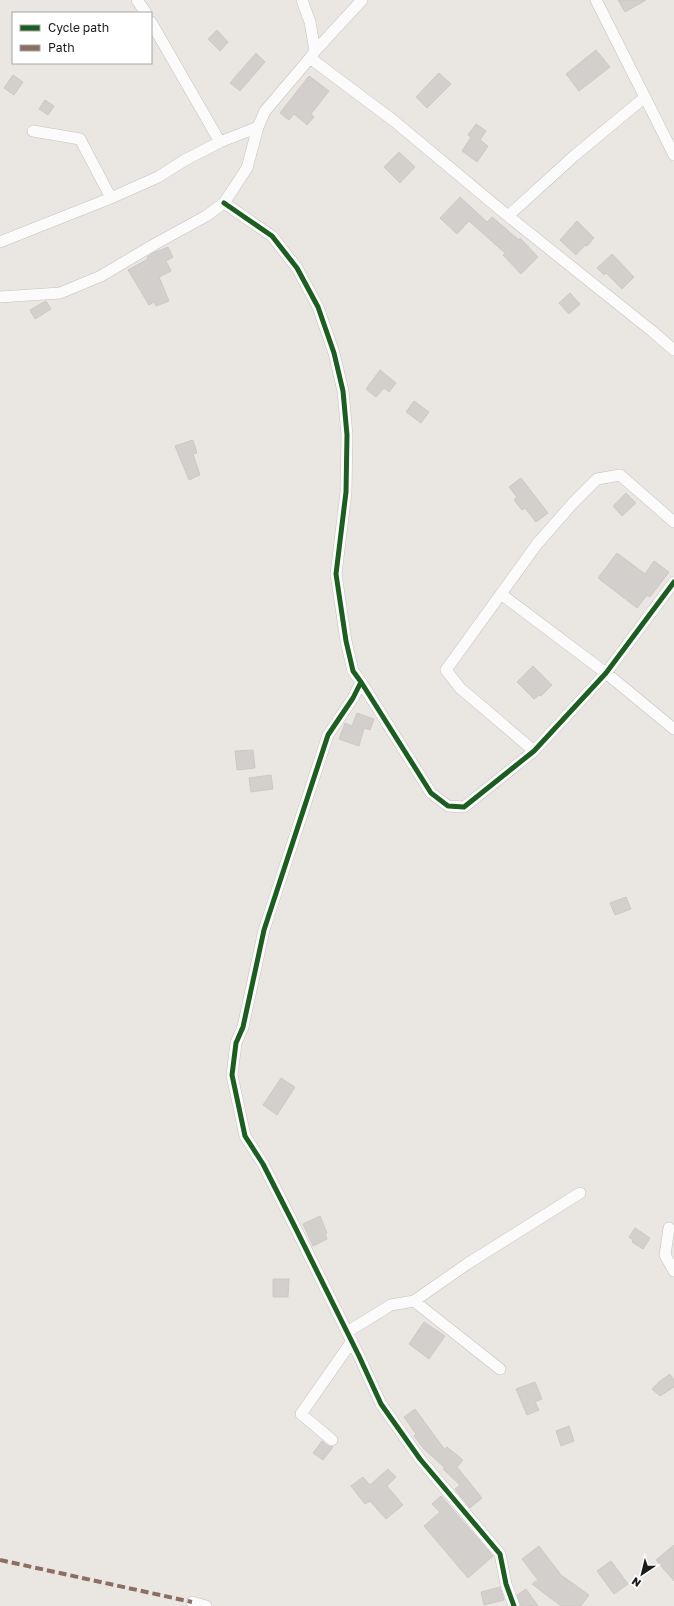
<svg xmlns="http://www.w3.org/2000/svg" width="674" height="1606" viewBox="0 0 674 1606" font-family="'Golos Text',sans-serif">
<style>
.building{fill:#d2cfcc;stroke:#cdc8c5}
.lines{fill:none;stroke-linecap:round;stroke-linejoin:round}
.street-casing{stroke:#c2c1bf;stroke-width:12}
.street{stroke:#fcfbfb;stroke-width:11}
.quiet{stroke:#8d6e63;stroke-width:4;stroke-dasharray:8 4;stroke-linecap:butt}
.cycleway-casing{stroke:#fff;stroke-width:8}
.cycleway{stroke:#1b5e20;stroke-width:5}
</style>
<rect width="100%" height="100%" fill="#eae7e3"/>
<!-- building -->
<path class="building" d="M618,0H646L625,12Z
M217,30L228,42L220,51L208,39Z
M596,50L610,67L579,91L566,74Z
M256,53L265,62L240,91L230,83Z
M439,73L451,84L427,108L416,97Z
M13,75L23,82L14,95L4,88Z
M309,76L329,91L311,114L314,117L307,125L294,114L289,120L280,113Z
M45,100L54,106L48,115L39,109Z
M476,124L486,131L480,140L488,146L477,162L462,151L471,137L468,135Z
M399,152L415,167L400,183L384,167Z
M460,197L487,222L492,217L519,240L520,238L538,257L521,274L503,255L505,253L469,221L457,234L440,218Z
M577,221L594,238L587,246L585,245L576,255L560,240Z
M168,247L173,257L166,261L171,271L159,277L169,301L156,306L154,302L149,305L128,270L148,259L147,257L153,253Z
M612,254L634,277L622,289L606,273L604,275L597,268Z
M570,293L580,304L569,314L559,303Z
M46,301L51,309L35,319L30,310Z
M380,370L396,383L389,392L384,388L376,397L366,389Z
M414,401L429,412L421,423L406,412Z
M193,440L197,453L193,454L200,475L189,480L175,446Z
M521,478L548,513L536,522L525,508L522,510L514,500L517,497L509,487Z
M626,493L636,503L622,516L613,506Z
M617,553L645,574L654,561L669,572L650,597L647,595L637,608L598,578Z
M533,666L552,685L541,696L539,695L534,699L517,682Z
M357,713L374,719L370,730L364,728L359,746L339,739L345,723L352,726Z
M253,750L255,768L237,770L235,751Z
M271,775L273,789L251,792L249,778Z
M626,897L631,909L615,915L610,903Z
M281,1078L295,1087L277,1115L263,1105Z
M320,1216L327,1233L325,1234L327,1239L313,1246L303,1224Z
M635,1228L650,1238L643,1249L632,1242L633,1240L629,1237Z
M273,1279H289L288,1297H273Z
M424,1322L445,1336L429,1359L409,1344Z
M670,1374L674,1380V1387L660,1396L652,1389L660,1381Z
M535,1382L542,1399L535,1402L539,1410L527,1415L516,1389Z
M415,1409L445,1450L447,1447L463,1460L457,1467L482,1498L470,1508L455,1489L460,1485L443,1469L445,1468L424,1449L414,1436L416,1434L404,1417Z
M569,1426L574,1441L561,1446L556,1431Z
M322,1441L328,1446L333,1447L323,1460L313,1453Z
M388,1469L396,1477L387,1486L403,1505L386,1519L370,1501L365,1504L351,1486L363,1477L370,1485Z
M441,1496L493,1556L468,1578L424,1526L440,1512L432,1504Z
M674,1545V1581L656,1560Z
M539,1546L561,1575L589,1595L581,1606H561L532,1584L538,1580L522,1559Z
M611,1561L628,1584L614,1594L597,1571Z
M500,1587L504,1600L484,1605L481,1592Z
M526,1589L538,1606H521L517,1595Z"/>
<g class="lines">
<!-- street casing -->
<g class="street-casing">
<path id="street" d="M137,0L146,13
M302,0L310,22L315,51
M596,0L674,155
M151,22L220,142
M310,58L394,121L508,216L652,331L674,350
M33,131L80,139L111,198
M224,203L272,236L297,268L318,307L334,353L343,391L347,435L346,492L336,574L346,641L353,671L361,682L353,698L328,735L264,930L243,1027L236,1043L232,1075L245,1136L263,1164L294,1225L359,1356L381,1404L420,1459L500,1554L506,1584L514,1606
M508,216L574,156L644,98
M0,242L111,198L158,177L185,160L220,142L258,127
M0,297L60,293L101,276L155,244L206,216L224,203L247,168L258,127L265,111L310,58L315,51L362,0
M501,594L606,673L674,729
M361,682L431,793L448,806L464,807L534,751L606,673L674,582
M534,751L460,688L446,670L537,544L573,503L597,479L620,475L674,522
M669,1228L665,1255L674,1271
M414,1301L467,1264L580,1193
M347,1332L391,1305L414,1301L500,1369
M332,1440L301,1414L352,1341
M192,1602L206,1606"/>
</g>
<!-- street -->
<use href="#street" class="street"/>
<!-- quiet -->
<path class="quiet" d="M0,1560L192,1602"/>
<!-- cycleway casing -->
<g class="cycleway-casing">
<path id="cycleway" d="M224,203L272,236L297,268L318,307L334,353L343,391L347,435L346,492L336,574L346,641L353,671L361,682L353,698L328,735L264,930L243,1027L236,1043L232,1075L245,1136L263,1164L294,1225L359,1356L381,1404L420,1459L500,1554L506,1584L514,1606
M361,682L431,793L448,806L464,807L534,751L606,673L674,582"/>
</g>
<!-- cycleway -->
<use href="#cycleway" class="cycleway"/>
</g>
<!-- legend -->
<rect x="12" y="12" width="140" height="52" fill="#ffffff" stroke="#a4a4a4"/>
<rect x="20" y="25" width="20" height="6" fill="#1b5e20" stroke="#a4a4a4"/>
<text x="48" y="32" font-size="12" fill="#1b1b1b">Cycle path</text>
<rect x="20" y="45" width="20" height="6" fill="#8d6e63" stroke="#a4a4a4"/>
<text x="48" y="52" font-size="12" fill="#1b1b1b">Path</text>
<!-- north arrow -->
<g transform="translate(642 1574) rotate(215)" stroke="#ffffff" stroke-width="3" paint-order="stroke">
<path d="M0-3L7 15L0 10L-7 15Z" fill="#1b1b1b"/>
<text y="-6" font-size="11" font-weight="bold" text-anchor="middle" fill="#1b1b1b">N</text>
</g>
</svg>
